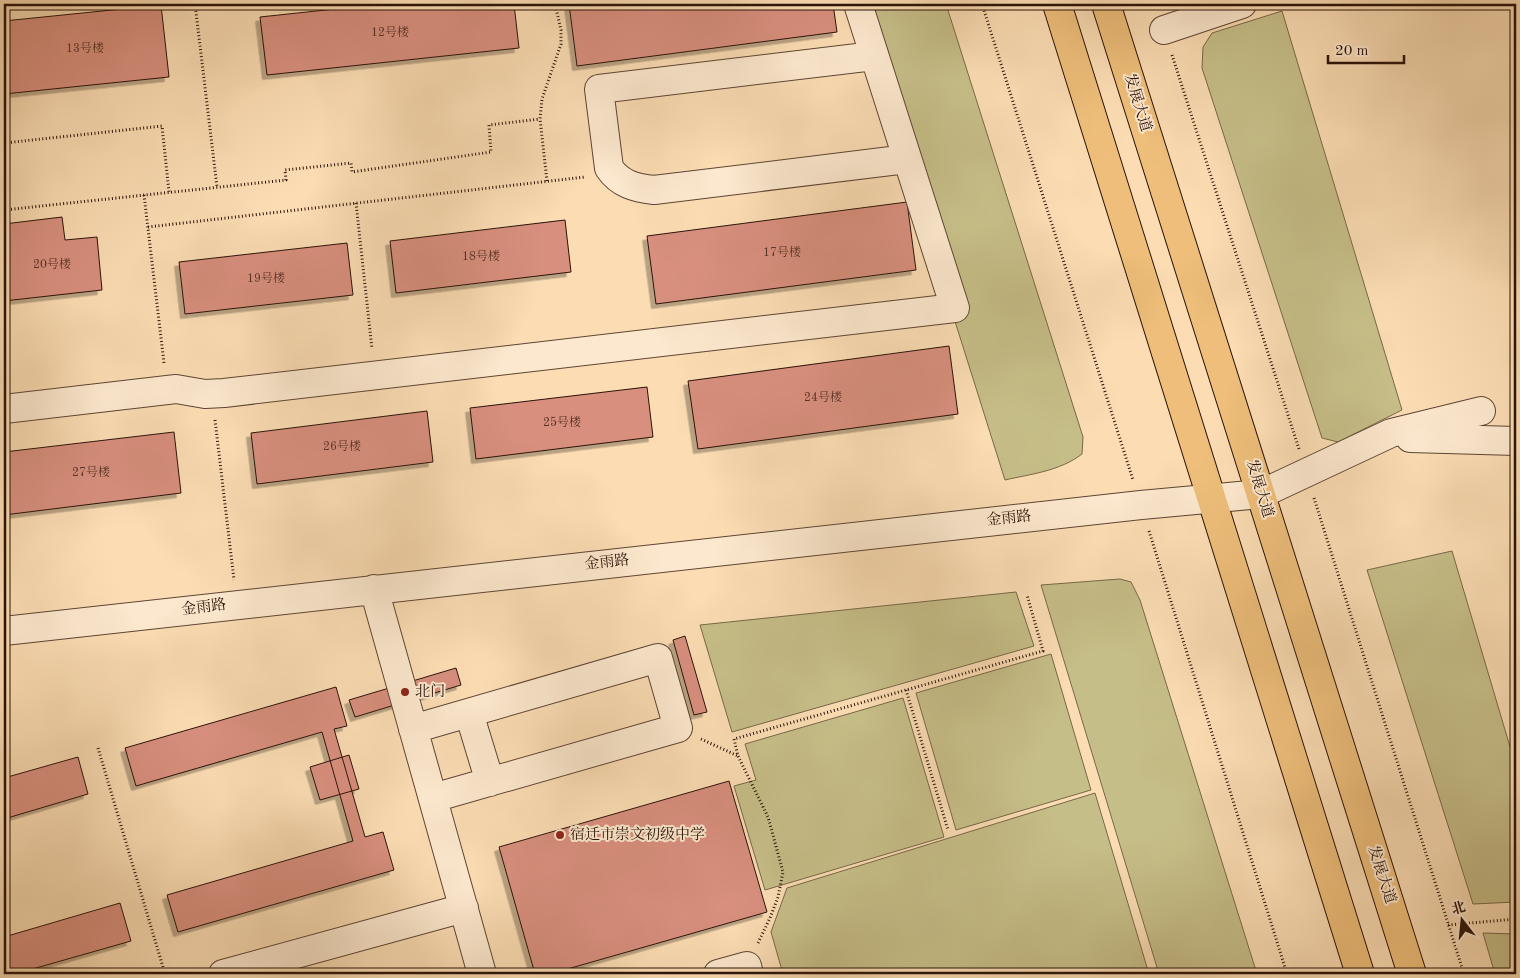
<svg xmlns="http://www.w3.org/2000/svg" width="1520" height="978" viewBox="0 0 1520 978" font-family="'Old Standard TT','Noto Serif SC',serif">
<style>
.green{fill:#c6be88;stroke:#786848}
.building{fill:#d88f7e;stroke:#2b1309;filter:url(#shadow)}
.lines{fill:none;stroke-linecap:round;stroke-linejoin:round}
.minor-casing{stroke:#5f4534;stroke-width:30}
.major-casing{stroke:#2b1309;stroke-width:30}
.path{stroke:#2b1309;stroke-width:3;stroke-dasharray:1 2.5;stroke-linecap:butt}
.minor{stroke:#fce8ce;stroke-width:28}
.major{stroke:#eebe7a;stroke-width:28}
.poi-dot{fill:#8f2418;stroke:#fce8ce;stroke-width:2}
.labels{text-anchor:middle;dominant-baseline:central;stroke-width:4;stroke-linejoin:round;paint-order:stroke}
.number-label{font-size:12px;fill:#563226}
.street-label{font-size:15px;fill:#2b1309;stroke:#fce8ce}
.poi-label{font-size:15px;fill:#2b1309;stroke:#fce8ce;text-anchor:start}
</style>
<defs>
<filter id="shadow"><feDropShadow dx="-4.5" dy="4.5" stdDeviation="0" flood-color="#0004"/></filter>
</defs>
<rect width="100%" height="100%" fill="#fbdcb3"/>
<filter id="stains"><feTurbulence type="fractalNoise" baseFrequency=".004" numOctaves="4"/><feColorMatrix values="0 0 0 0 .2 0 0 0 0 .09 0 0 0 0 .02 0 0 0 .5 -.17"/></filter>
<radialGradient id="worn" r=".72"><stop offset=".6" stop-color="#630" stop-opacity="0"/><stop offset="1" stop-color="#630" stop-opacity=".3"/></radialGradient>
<!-- green -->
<path class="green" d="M855,4H946L1083,437L1082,454C1060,471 1031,474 1005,480Z
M1282,11L1402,410L1338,442L1322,438L1202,68L1203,47L1212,33Z
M1452,551L1516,767V902L1473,904L1367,570Z
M1120,579L1131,582L1140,600L1257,974H1159L1041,585Z
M1016,592L1034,646L732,732L700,625Z
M1051,654L1091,790L956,830L916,693Z
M903,698L944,837L765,890L734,786L756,780L745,744Z
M1095,793L1149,974H783L771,932L787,888Z
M1483,933L1516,934V974H1495Z"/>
<!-- building -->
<path class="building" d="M382,4H514L519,48L267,75L260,17Z
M569,4H833L837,32L577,66Z
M161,5L169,77L4,94V21Z
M907,202L916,270L656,304L647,236Z
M62,217L65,240L97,237L102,290L4,301V224Z
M565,220L571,272L396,293L390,241Z
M347,243L353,295L185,314L179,262Z
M949,346L958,414L698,449L688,381Z
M647,387L653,437L476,459L470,408Z
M427,411L433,462L257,484L251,433Z
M174,432L181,493L4,515V452Z
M685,636L707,712L694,715L673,640Z
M456,668L461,685L355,717L349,700Z
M336,687L347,726L334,729L365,837L383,832L394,870L178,932L167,895L353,841L322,732L136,786L125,748Z
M349,755L359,789L320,800L310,767Z
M78,757L88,794L4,819V778Z
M729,781L767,912L550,974H535L499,847Z
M120,903L131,941L15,974H4V937Z"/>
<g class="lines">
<!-- minor casing -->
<g class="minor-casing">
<path id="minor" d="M1164,30L1242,4
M874,56L599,89L609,168C620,184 635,188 654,190L907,159
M4,409L176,389L205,394L224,393L955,308L858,4
M1410,438L1516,441
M374,589L482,974
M4,631L1141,505L1261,494L1391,433L1481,411
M469,713L490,782
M413,729L658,658L678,728L433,798
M223,974L464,908
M718,974L747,966L749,974"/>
</g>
<!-- major casing -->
<g class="major-casing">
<path id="major" d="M1057,4L1360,974
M1106,4L1412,974"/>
</g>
<!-- path -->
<path class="path" d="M195,4L217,187
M982,4L1133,480
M1172,55L1299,449
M4,143L162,126L169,192
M547,181L540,119L542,99L561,44V30L555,4
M144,195L164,363
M356,203L372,349
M4,210L286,180L285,170L351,163L352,172L491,152L489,125L540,119
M148,227L585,177
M215,420L234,580
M1314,498L1464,974
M1149,531L1287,974
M906,690L948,830
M701,739L738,756
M98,748L165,974
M1448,925L1516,919
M758,943L770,918L778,897L783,872L768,817L738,756L734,739L1043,651L1027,595"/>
<!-- minor -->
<use href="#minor" class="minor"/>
<!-- major -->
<use href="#major" class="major"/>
</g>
<!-- markers -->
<g class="poi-dot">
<circle cx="405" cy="692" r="5"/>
<circle cx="560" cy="835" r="5"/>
</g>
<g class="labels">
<!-- number labels -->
<g class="number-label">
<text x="390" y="33">12号楼</text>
<text x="85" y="49">13号楼</text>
<text x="782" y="253">17号楼</text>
<text x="481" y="257">18号楼</text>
<text x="52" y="265">20号楼</text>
<text x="266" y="279">19号楼</text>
<text x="823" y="398">24号楼</text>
<text x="562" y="423">25号楼</text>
<text x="342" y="447">26号楼</text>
<text x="91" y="473">27号楼</text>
</g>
<!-- street labels -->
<g class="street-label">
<text transform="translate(1137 103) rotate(73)">发展大道</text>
<text transform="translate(1259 489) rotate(73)">发展大道</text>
<text transform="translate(1009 519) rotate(-6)">金雨路</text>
<text transform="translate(607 563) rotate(-6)">金雨路</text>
<text transform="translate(204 608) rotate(-7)">金雨路</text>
<text transform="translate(1381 875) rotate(72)">发展大道</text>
</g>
<!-- poi labels -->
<g class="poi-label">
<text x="415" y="692">北门</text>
<text x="570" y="835">宿迁市崇文初级中学</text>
</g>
</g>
<!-- margin -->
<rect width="1520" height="978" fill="none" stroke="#fbdcb3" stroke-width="20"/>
<rect x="5" y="5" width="1510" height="968" fill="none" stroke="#2b1309" stroke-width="2.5"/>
<rect x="10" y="10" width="1500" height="958" fill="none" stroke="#2b1309"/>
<!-- north arrow -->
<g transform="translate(1462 920) rotate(344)" stroke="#fce8ce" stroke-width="4" paint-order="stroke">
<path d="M0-4L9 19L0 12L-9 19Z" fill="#2b1309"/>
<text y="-8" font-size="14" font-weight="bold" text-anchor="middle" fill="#2b1309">北</text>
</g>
<!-- scale -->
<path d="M1328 55v8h76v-8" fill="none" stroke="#2b1309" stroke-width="2.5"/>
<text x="1335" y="55" font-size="15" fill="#2b1309" stroke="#fce8ce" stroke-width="4" paint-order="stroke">20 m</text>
<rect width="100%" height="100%" filter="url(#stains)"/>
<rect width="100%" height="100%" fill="url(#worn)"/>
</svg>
